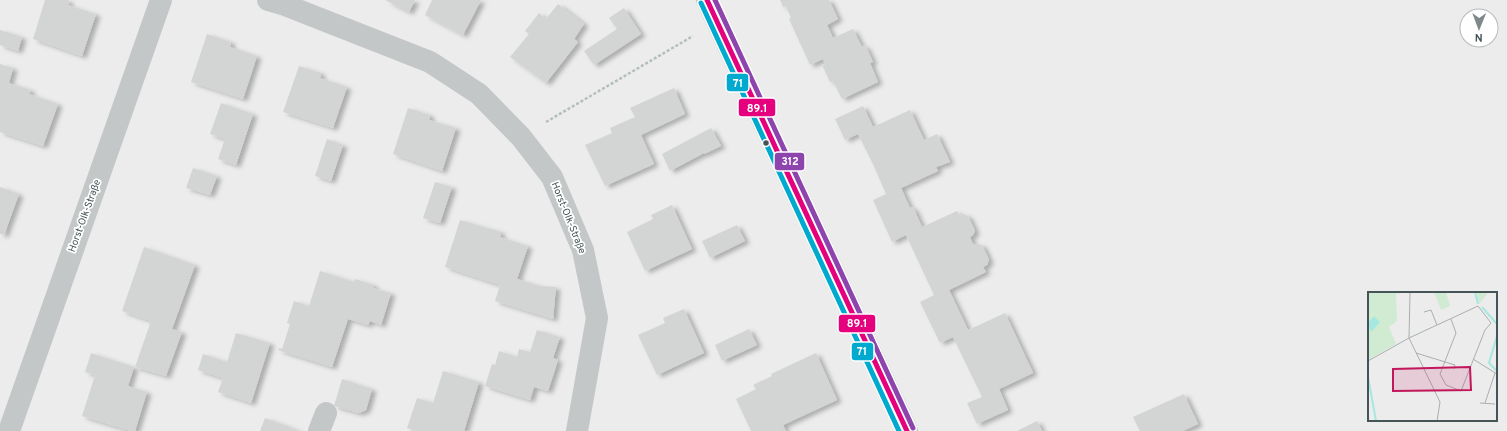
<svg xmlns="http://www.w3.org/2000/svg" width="1507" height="431" viewBox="0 0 1507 431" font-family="Overpass,sans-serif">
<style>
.building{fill:#d3d4d4;filter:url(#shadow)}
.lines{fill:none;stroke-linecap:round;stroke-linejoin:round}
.path{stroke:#b3c0b8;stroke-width:2.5;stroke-dasharray:3 2;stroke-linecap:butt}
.minor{stroke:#c3c7c7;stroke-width:22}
.bus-1-casing{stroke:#fff;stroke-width:8}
.bus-2-casing{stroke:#fff;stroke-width:8}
.bus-3-casing{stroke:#fff;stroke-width:8}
.bus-1{stroke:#e5007d;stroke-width:5}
.bus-2{stroke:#00a9ce;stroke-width:5}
.bus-3{stroke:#8e44ad;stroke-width:5}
.bus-dot{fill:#445457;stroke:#fff;stroke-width:1.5}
.labels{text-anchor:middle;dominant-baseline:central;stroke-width:3.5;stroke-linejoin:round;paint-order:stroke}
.street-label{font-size:10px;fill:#445457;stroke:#fff}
.inset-river{fill:none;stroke:#a6e8e1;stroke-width:2}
.inset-road{fill:none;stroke:#a9afb0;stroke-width:1}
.view{fill:#c2185b;fill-opacity:0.15;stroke:#c2185b;stroke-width:2}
.inset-edge{fill:none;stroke:#445457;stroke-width:2}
.line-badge{stroke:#fff;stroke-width:1.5}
.badge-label{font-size:11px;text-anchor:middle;font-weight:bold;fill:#fff}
</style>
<defs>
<filter id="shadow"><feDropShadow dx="4.5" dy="2.5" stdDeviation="2" flood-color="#0004"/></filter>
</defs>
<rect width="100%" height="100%" fill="#edecec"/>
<!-- building -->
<path class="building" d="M45,0H69L68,5L96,14L82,56L33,39Z
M385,0H415L409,12Z
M432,0H481L463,35L425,15Z
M780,0H829L838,19L827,25L833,38L853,29L862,47L865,45L873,62L870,63L878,82L842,99L833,81L830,82L822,65L825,64L823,59L810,65L789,19L791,18L786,6L783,7Z
M558,4L584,24L574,39L578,42L546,83L510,57L529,34L525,31L539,13L546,19Z
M624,8L641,34L594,65L584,51L617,29L609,18Z
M0,30L22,37L18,51L0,45Z
M207,34L231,42L230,47L257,56L243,99L191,82Z
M0,64L13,68L9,83L31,90L29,94L58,104L43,146L0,132Z
M299,66L321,73L320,78L347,87L333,128L283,112Z
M674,88L685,114L641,135L654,164L605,186L585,145L612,133L610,128L635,117L630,108Z
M221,103L253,114L236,165L218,159L225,139L210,134Z
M863,106L873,127L910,110L924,140L937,134L950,162L936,167L938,171L901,188L910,208L913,207L922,227L957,211L960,216L963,214L968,216L975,231L973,235L970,237L972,242L974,245L977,244L982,245L989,260L987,265L983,267L986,272L949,290L968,330L1005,313L1033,373L999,389L1008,410L977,424L967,403L982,397L953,337L940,343L920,302L934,295L906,235L892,242L873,200L886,194L873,164L858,134L845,140L835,119Z
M408,108L430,115L429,120L456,128L442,171L393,154Z
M711,128L721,146L704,154V153L670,171L662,154Z
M327,139L343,145L331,181L315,176Z
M193,168L217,176L210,195L186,188Z
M435,182L452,187L440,223L423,218Z
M0,187L19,194L4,235L0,234Z
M672,205L692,249L645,271L627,232L653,219L651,215Z
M460,220L501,232L500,237L528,246L517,279L540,286L556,287L553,319L495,301L500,285L445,267Z
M737,225L745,241L710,258L702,241Z
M144,247L195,265L172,329L182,332L166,376L135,367L151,321L122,311Z
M320,271L354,282L355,279L374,285L373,288L391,293L381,325L370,321L368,325L348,319L332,367L278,350L279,348L282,349L290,324L287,323L294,301L309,306Z
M684,309L704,353L657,375L638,335L665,323L663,318Z
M749,329L757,345L722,361L715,345Z
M537,330L560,337L553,358L558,360L548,391L534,387L530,400L485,386L492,364L495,365L499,351L517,357L519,349L530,352Z
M236,333L270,343L251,403L218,392L223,378L198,370L203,354L227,362Z
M91,353L134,367L128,386L147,392L135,431H131L82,416L95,375L85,372Z
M816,353L837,400L783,425L786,431H751L736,399L756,389L753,385L772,376L771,374Z
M443,371L479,382L464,431H416L407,428L417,398L433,403Z
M342,379L372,389L366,410L359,413L334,406Z
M1184,394L1198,424L1183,431H1140L1133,417Z
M265,418L300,431H260Z
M1037,421L1042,431H1017Z"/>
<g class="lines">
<!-- path -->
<path class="path" d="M546,122L693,36"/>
<!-- minor -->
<path class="minor" d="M268,0L285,5L430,62L479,94L521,137L552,177L583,250L597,318L577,431
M707,0L907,431
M9,431L161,0
M319,431L326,413"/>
<!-- bus-1 casing -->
<g class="bus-1-casing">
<path id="bus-1" d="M707,0L907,431"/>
</g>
<!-- bus-2 casing -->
<g class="bus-2-casing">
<path id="bus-2" d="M701,3L899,431"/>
</g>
<!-- bus-3 casing -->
<g class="bus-3-casing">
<path id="bus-3" d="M715,0L913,428"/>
</g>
<!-- bus-1 -->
<use href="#bus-1" class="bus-1"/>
<!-- bus-2 -->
<use href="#bus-2" class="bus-2"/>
<!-- bus-3 -->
<use href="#bus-3" class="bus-3"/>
</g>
<!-- markers -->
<circle class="bus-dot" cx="766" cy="143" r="3.5"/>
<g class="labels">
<!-- street labels -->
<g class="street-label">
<text transform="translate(85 216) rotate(-70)">Horst-Olk-Straße</text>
<text transform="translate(568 218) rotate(68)">Horst-Olk-Straße</text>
</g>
</g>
<!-- overview -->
<g transform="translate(1368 292)">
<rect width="129" height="129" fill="#edecec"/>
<path d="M0,0H37L28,2L29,29L21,35L28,52L0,68ZM66,0H78L82,14L73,18ZM108,0H121L111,12Z" fill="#d0ebd2"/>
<path d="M6,24L12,30L3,40L0,31Z" fill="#a6e8e1"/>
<path class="inset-river" d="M107,0L110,12M114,15L129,32M129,44L121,71L129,79M0,85L8,129"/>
<path class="inset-road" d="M42,0L41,46L72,110L69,129M56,20L63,18L69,33M48,61L87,73L86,77M105,67L129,82M0,69L41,46L110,14L123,31L117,38L93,99L78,93L72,82L88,41L83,27M112,111L127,112M117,111L127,81"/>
<path class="view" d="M102,75L103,98L25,99V77Z"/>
<rect width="129" height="129" class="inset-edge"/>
</g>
<g class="line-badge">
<rect x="726" y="73" width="23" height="19" rx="4" fill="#00a9ce"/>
<rect x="738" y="98" width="38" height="19" rx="4" fill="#e5007d"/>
<rect x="774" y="152" width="31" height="19" rx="4" fill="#8e44ad"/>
<rect x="838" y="314" width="38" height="19" rx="4" fill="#e5007d"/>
<rect x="851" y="342" width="23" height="19" rx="4" fill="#00a9ce"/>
</g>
<g class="badge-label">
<text x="738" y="87">71</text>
<text x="757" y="112">89.1</text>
<text x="790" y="165">312</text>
<text x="857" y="327">89.1</text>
<text x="862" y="355">71</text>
</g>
<!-- north arrow -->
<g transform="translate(1479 28) rotate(181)"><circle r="19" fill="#ffffff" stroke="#b4bbbc"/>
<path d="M0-3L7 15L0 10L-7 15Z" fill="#7f898b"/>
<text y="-6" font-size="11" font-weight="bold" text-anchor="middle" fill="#445457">N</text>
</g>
</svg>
